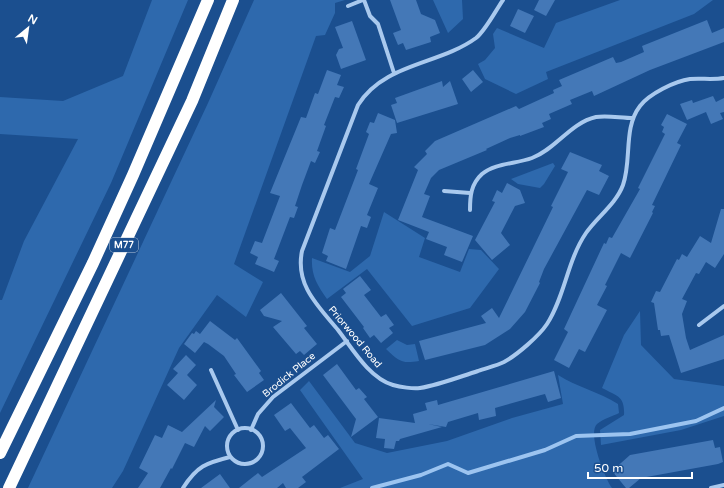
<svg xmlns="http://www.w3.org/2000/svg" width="724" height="488" viewBox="0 0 724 488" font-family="'Varela Round',sans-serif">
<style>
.green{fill:#2e69ad}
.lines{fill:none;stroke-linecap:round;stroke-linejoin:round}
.stream{stroke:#9cc4f0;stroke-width:4}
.building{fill:#4478b7}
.street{stroke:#a9c9ee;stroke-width:4}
.highway{stroke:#fff;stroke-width:12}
.labels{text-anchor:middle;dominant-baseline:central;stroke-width:4;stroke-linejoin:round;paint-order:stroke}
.shield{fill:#1b4f8f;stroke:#bbcadd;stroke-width:1}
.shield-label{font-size:9px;font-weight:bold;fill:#fff}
.street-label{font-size:10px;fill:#fff;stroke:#1b4f8f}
</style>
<rect width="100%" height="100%" fill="#1b4f8f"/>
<!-- green -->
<path class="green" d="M152,0H188L111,183L0,413V300H2L24,241L78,139L0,134V97L63,101L123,76Z
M254,0H345L335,3V13L325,35L316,36L234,264L263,282L246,317L217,295L179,348L123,471L112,488H28L208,103Z
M433,0H462L463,19L448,33Z
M620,0H713L694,14L546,72L548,79L516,94L485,79L478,64L485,60L495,48L493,34L497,28L544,48L556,23Z
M553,163L555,166L544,184L540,188L518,184L511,179Z
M384,212L425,238L419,257L460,272L469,249L481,250L499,269L470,308L412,326L367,269L327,299C317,285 311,275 312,258L350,272L370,256Z
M640,311L641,345L674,379L724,386V416L681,430L601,445L600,430L624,415C625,396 617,396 602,388L624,335Z
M397,340L407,345L415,344L419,361C401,364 399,361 386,349Z
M558,375C577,387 599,392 618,404L619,413C613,416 603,419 597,424C587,433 605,479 612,488H340L363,479L300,390L309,381L355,443L387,453L447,441L512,418L563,404Z"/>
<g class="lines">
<!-- stream -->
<path class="stream" d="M372,488L421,475L448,464L468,473L545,450L576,436L630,434L696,421L724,408"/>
</g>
<!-- building -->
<path class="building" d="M390,0H416L421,14L435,20L440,33L430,37L431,42L406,50L403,43L398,45L393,33L401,30Z
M539,0H555L546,16L534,10Z
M518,9L534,16L525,33L510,26Z
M707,20L712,33L724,28V42L650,70L594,96L592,91L570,100L572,104L549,114L551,119L542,123L544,127L520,136V135L510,138L486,149L487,150L439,170L431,178L424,194L430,196L422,217L473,236L462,262L444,255L447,247L426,239L429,232L398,220L418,170L414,167L427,154L425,151L435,141L516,106L519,109L554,93L553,90L562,86L559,80L613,57L616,63L621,62L644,52L642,46Z
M352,21L366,60L341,69L336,55L339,49L343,48L335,27Z
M327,70L341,75L337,85L344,87L339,98L335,97L324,125L326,126L317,151L320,152L315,163L311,161L302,185L295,206L298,207L294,218L290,217L274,259L279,261L274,272L255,264L258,257L250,253L255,241L262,243L280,196L270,193L301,117L306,118L315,93L318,94Z
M473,70L483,82L471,92L462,79Z
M442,81L443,87L450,81L458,104L397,123L391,105L397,103L395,98Z
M713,96L716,102L724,98V112L720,113L723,119L711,124L706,112L687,120L680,104L692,100L693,103Z
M378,113L395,120L397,133L391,134L369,184L378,188L367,215L371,217L367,228L361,226L346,269L326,261L328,256L322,253L330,228L335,230L358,170L356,169L369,134L366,132L370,122L374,123Z
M667,114L687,124L677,143L681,145L652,205L655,206L652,212L653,213L630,258L621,253L605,285L607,286L597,305L607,310L585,352L579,349L569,368L554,360L568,332L564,329L604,243L606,244L609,237L612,238L640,189L638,188L665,134L662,132L664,127L661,125Z
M570,152L602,165L599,171L609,176L599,195L587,190L544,269L539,282L540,283L525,312L510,329L485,345L425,360L419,341L486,323L481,316L492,308L499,318L553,207L551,206L568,172L561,169Z
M507,183L520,190L525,203L515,206L501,233L510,245L492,260L475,240L495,202L492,201L497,190L502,193Z
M721,209H724V254L715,268L706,262L699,274L696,273L682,299L687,301L682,314L686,338L690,350L724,335V359L681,373L669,335L661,336L660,330H658L654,303L651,302L656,291L660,292L677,259L679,260L682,254L687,257L700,236L711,243Z
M360,276L371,290L364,295L381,317L386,314L394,325L389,328L393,333L381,343L374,335L370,338L363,328L364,327L341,297L346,293L343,289Z
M281,293L307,326L304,328L317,344L304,355L300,351L296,354L273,327L282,321L264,316L260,310Z
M210,321L235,340L237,338L261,371L259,373L264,380L247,392L234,375L236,374L224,356L208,344L204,342L195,353L184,344L192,333L194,334L196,331L200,334Z
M186,355L196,365L187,375L197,385L184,400L167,385L178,373L173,369Z
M337,364L356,390L359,388L367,397L364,399L378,417L351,437L356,419L323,375Z
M554,371L561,398L548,402L545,394L541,395L495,408L496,416L479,420L478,413L448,422L446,427L428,424L442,427L400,439L399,441H396L394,449L384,448L385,439L376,438L379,418L415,423L413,414L427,410L425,403L437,400L438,405Z
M216,400L214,407L224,417L210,431L205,426L194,447L185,443L172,469L171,468L160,488H138L148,473L139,468L155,435L162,438L168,425L182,432Z
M291,403L310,428L314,425L324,438L328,435L339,449L302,477L306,482L298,488H286L283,483L277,488H239L258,473L262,477L306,448L290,428L285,431L274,415Z
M713,440L715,448L720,447L723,462L718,464L641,478L629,488H626L612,471L630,455Z
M220,474L230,488H201Z"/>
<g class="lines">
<!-- street -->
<path class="street" d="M364,0L370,16L378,24L394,73
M503,0C496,10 485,31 476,38C439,65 384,63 358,105L302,251C295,285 318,306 338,330C352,348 369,378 393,385C400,387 413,389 420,388C439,385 459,377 478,371C486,368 496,366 504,362C517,355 539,336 547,324C565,296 567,261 586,233C597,217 616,204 623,185C632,160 623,128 640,106C649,94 675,81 690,79C701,78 713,80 724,78
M348,6L363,0
M444,191L470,193
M470,210C470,196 471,184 482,174C495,163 516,164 532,158C556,149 570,123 596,117C607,115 621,118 633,118
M699,325L724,306
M211,370L238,430
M227 446a18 18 0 1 1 36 0a18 18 0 1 1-36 0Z
M251,430L258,414L273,397L347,341
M183,488C197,466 206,463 230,457
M711,488L724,485"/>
<!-- highway -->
<path class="highway" d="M0,453L93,263L133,175L208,0
M9,488L192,101L233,0"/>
</g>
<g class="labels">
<!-- shield labels -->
<rect class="shield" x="110" y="238" width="28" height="14" rx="3"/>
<g class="shield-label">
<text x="124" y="245">M77</text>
</g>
<!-- street labels -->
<g class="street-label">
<text transform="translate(355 337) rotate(50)">Priorwood Road</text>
<text transform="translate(289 375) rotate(-39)">Brodick Place</text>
</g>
</g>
<!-- north arrow -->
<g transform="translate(28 28) rotate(29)" stroke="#1b4f8f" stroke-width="3" paint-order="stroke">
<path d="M0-3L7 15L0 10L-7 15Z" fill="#ffffff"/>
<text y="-6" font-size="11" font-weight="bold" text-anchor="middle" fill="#ffffff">N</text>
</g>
<!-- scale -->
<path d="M588 472v6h104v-6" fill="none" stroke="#ffffff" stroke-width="2"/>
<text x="594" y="472" font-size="12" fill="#ffffff" stroke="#1b4f8f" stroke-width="3" paint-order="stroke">50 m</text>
</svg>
